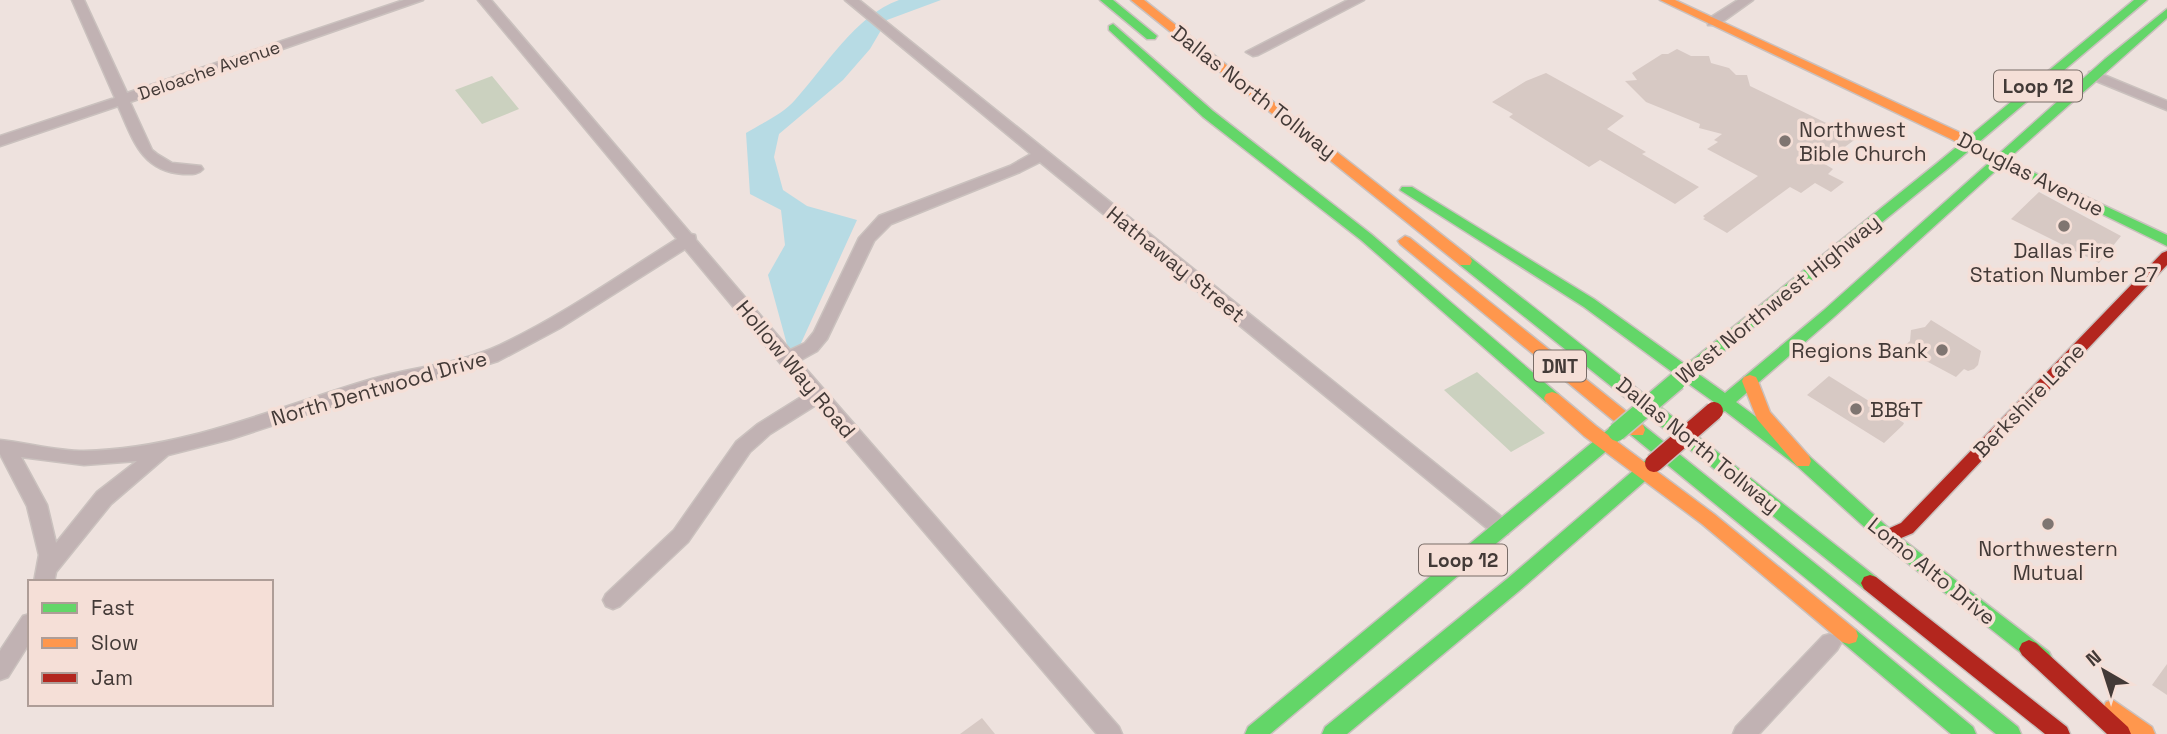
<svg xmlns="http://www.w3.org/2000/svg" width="2167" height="734" viewBox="0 0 2167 734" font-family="'Space Grotesk',sans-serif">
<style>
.green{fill:#cbd1bf}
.water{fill:#b7dbe4}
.building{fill:#d7c9c4}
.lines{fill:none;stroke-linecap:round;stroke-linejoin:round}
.street-casing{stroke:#cac1be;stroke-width:3}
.fast-casing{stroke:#cac1be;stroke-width:3}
.slow-casing{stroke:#cac1be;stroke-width:3}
.jam-casing{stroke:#cac1be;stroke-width:3}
.street{fill:#c1b2b3;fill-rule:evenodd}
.fast{fill:#63d668;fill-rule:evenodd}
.slow{fill:#ff974d;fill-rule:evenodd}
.jam{fill:#b3261e;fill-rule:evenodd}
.fast-bridge-casing{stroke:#cac1be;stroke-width:21;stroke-linecap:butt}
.jam-bridge-casing{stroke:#cac1be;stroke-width:21;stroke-linecap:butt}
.fast-bridge{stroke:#63d668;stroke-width:18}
.jam-bridge{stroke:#b3261e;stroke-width:18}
.poi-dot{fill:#7f7571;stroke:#f5dfd7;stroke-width:2.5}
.labels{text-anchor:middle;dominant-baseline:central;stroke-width:7;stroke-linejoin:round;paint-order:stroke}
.far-street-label{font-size:18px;fill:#433a37;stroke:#f5dfd7}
.shield{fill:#f5dfd7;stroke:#786c67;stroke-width:2}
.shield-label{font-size:19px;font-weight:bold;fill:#433a37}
.street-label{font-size:21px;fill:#433a37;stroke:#f5dfd7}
.poi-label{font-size:21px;fill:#433a37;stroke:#f5dfd7;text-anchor:start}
</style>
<rect width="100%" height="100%" fill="#eee2de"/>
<!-- green -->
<path class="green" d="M492,76L519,109L482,124L455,90Z
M1477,372L1545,433L1511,452L1444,390Z"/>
<!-- water -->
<path class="water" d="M899,0H941L887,20L870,49L843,80L779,134L774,157L783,190L807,206L857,220L792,363L768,275L785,245L781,210L750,194L746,133C762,123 783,114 795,100C825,67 856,15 899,0Z"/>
<!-- building -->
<path class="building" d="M1677,49L1691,56H1709L1711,63L1729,68L1736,75H1747L1750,86L1857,138L1823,163L1833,169L1828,174L1844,182L1831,192L1815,183L1801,193L1790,187L1727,233L1703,219L1705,218L1703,216L1758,176L1707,149L1718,142L1714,140L1722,134L1699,128L1700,124L1646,102L1625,81L1637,80L1632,73L1662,54H1668Z
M1546,73L1624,116L1607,129L1646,152L1642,154L1699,187L1675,204L1600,160L1589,167L1509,117L1513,114L1492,102L1526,81Z
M2039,192L2121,236L2099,263L2011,219Z
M1931,320L1981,351L1978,365L1974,369L1968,371L1964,369L1956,377L1902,348L1910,341L1911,330L1925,327Z
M1829,376L1904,423L1903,425L1884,443L1807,395Z
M2167,664V695L2152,685Z
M982,718L995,734H960Z"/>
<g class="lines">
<!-- street casing -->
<g class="street-casing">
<path id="street" d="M72,0H84L127,93L404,0H423L130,102L152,150L157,154L172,163L201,166L203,169C198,175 191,174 183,174C141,171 133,139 118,106L0,146V136L115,98Z
M478,0H491L691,234L695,235L696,240L790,350L805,343L814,332L859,238L879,216L1010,166L1031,154L845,0H859L1508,522L1511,528L1508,534L1501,536L1494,534L1040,162L1020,172L891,224L874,241L827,339L817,351L799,361L1119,727L1122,734H1097L816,405L770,434L750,452L688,542L620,606L613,609L606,606L603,600L606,594L674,530L736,442L758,424L806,394L685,249L560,328L498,361L459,373L375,392L231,439L168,455L111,504L56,572L54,582H34L39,555L27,506L0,454V440C28,443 56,451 84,451C184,449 277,407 372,379C414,367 459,364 500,345C562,316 619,275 677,239ZM21,457L84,465L137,461L97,492L56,543L47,505Z
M1348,0H1364L1258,55L1253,56L1246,52Z
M1738,0H1753L1718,25H1708V19Z
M2094,71L2167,101V110L2089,78V72Z
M30,614V642L8,677L0,680V651L23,616Z
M1830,634L1837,636L1841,643L1837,650L1759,734H1733L1736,727L1823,636Z"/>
</g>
<!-- fast casing -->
<g class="fast-casing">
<path id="fast" d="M1100,0H1113L1157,36L1155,39H1147Z
M2134,0H2147L1946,170L1697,373L1725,393L1824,310L2105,59L2167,9V18L2007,160L2167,235V246L2002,165L1834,317L1736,402L1809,456L1893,532L2049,652L2052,658L2049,664L2042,667L2035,664L1881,542L1797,466L1725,411L1714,417L1708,415L1706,411L1714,402L1686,382L1677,387L1671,385L1669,381L1675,374L1584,307L1400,190L1402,187H1412L1594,299L1686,365L1936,164Z
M1113,24L1213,111L1371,234L1558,394L1560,398L1558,402H1546L1361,240L1203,117L1109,30V26Z
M1465,256L1470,257L1876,577L1879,583L1876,589L1870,591L1864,589L1460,265L1458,261Z
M1637,424L1643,425L2018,727L2021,734H1996L1631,435L1629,430L1631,425Z
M1617,426L1623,427L1625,432L1623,437L1270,734H1245L1248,727L1611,427Z
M1654,456L1660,458L1662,463L1660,468L1519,591L1347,734H1322L1325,727L1507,579L1648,458Z
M1849,628L1856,630L1973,727L1976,734H1951L1842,642L1840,636L1842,630Z"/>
</g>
<!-- slow casing -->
<g class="slow-casing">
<path id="slow" d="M1131,0H1144L1470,257L1472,261L1470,265H1460Z
M1660,0H1675L1961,133L2015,164L2008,168L2003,167L1951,139Z
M1405,236L1410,238L1643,425L1645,430L1643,435H1631L1400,244L1398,241Z
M1750,375L1756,377L1758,381L1770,412L1809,456L1811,461L1809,466H1797L1757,419L1742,381L1744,377Z
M1552,392L1558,394L1596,426L1714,514L1856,630L1858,636L1856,642L1849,644L1842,642L1702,524L1584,436L1546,402L1544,398L1546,394Z
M2113,700L2152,727L2155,734H2129L2106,716L2103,709L2106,702Z"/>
</g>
<!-- jam casing -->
<g class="jam-casing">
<path id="jam" d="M2167,251V265L1913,533L1887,544L1881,542L1878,537L1881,532L1901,523L2162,253Z
M1870,575L1876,577L2067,727L2070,734H2045L1864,589L1861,583L1864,577Z
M2029,640L2036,643L2128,727L2131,734H2107L2022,655L2019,649L2022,643Z"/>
</g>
<!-- street -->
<use href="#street" class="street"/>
<!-- fast -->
<use href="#fast" class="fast"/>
<!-- slow -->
<use href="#slow" class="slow"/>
<!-- jam -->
<use href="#jam" class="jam"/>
<!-- fast-bridge casing -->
<g class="fast-bridge-casing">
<path id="fast-bridge" d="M1617,432L1677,381"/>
</g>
<!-- jam-bridge casing -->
<g class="jam-bridge-casing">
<path id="jam-bridge" d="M1654,463L1714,411"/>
</g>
<!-- fast-bridge -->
<use href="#fast-bridge" class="fast-bridge"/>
<!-- jam-bridge -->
<use href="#jam-bridge" class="jam-bridge"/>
</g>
<!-- markers -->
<g class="poi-dot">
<circle cx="1785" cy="141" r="7"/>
<circle cx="2064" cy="226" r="7"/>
<circle cx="1942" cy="350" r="7"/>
<circle cx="1856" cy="409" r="7"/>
<circle cx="2048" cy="524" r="7"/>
</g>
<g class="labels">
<!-- far-street labels -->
<g class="far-street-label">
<text transform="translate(209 70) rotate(-19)">Deloache Avenue</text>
</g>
<!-- shield labels -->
<g class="shield">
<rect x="1994" y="70.5" width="88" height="31" rx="5"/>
<rect x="1534" y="350.5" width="52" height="31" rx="5"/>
<rect x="1419" y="544.5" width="88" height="31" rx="5"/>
</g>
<g class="shield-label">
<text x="2038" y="86">Loop 12</text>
<text x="1560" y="366">DNT</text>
<text x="1463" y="560">Loop 12</text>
</g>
<!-- street labels -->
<g class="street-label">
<text transform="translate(1254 92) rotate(38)">Dallas North Tollway</text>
<text transform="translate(2031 174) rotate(27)">Douglas Avenue</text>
<text transform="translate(1176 264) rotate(39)">Hathaway Street</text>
<text transform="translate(1778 299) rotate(-39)">West Northwest Highway</text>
<text transform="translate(796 369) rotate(50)">Hollow Way Road</text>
<text transform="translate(379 388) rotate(-16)">North Dentwood Drive</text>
<text transform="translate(2029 400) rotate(-46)">Berkshire Lane</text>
<text transform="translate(1698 445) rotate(39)">Dallas North Tollway</text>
<text transform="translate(1932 571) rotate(39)">Lomo Alto Drive</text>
</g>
<!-- poi labels -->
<g class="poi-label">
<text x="1799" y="129">Northwest<tspan x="1799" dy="24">Bible Church</tspan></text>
<text x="2064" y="250" text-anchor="middle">Dallas Fire<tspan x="2064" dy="24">Station Number 27</tspan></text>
<text x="1928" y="350" text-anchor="end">Regions Bank</text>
<text x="1870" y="409">BB&amp;T</text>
<text x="2048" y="548" text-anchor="middle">Northwestern<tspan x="2048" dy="24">Mutual</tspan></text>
</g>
</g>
<!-- legend -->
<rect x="28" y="580" width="245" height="126" fill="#f5dfd7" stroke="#ae9d97" stroke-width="2"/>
<rect x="42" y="603" width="35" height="10" fill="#63d668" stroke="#ae9d97" stroke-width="2"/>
<text x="91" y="615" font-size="21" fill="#433a37">Fast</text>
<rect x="42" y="638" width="35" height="10" fill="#ff974d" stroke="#ae9d97" stroke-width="2"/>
<text x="91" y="650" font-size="21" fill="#433a37">Slow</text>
<rect x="42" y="673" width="35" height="10" fill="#b3261e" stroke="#ae9d97" stroke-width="2"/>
<text x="91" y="685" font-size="21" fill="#433a37">Jam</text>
<!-- north arrow -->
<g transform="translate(2104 671) rotate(321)" stroke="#f5dfd7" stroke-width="5" paint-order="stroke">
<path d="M0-5L12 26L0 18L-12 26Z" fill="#433a37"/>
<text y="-10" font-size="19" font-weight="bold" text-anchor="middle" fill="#433a37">N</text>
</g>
</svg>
